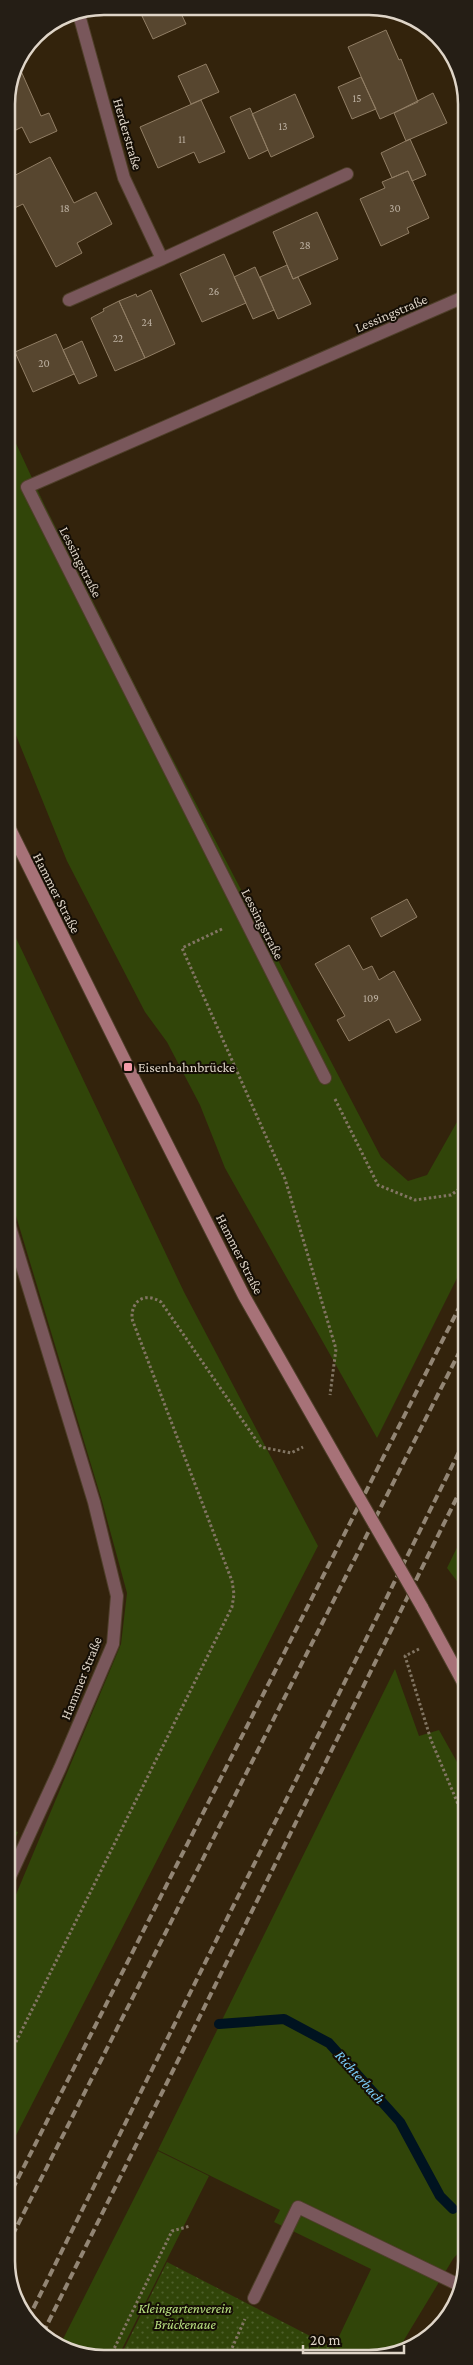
<svg xmlns="http://www.w3.org/2000/svg" width="473" height="2365" viewBox="0 0 473 2365" font-family="'Crimson Pro',serif">
<style>
.grass{fill:#314509}
.garden{fill:url(#garden-dots)}
.lines{fill:none;stroke-linecap:round;stroke-linejoin:round}
.stream{stroke:#001320;stroke-width:10}
.building{fill:#57462f;stroke:#917e65}
.lane-casing{stroke:#4f3f2a;stroke-width:14}
.street-casing{stroke:#4f3f2a;stroke-width:14}
.secondary-casing{stroke:#4f3f2a;stroke-width:14}
.path{stroke:#827563;stroke-width:3;stroke-dasharray:2.5 2.5;stroke-linecap:butt}
.lane{stroke:#79575b;stroke-width:12}
.street{stroke:#79575b;stroke-width:12}
.secondary{stroke:#a77278;stroke-width:12}
.rail{stroke:#928574;stroke-width:4;stroke-dasharray:8 4;stroke-linecap:butt}
.secondary-bridge-casing{stroke:#4f3f2a;stroke-width:14;stroke-linecap:butt}
.secondary-bridge{stroke:#a77278;stroke-width:12}
.poi-dot{fill:#f39aa9;stroke:#150e05;stroke-width:2}
.labels{text-anchor:middle;dominant-baseline:central;stroke-width:4;stroke-linejoin:round;paint-order:stroke}
.number-label{font-size:11px;fill:#bdb1a2}
.street-label{font-size:14px;fill:#dfd5c8;stroke:#150e05}
.poi-label{font-size:14px;fill:#dfd5c8;stroke:#150e05;text-anchor:start}
.park-label{font-size:14px;font-style:italic;fill:#b9e181;stroke:#150e05}
.water-label{font-size:15px;font-style:italic;fill:#7bcefb;stroke:#150e05}
.rim{fill:none;stroke:#dfd5c8;stroke-width:2.5}
</style>
<defs>
<pattern id="garden-dots" width="8" height="8" patternUnits="userSpaceOnUse" patternTransform="scale(1.25)"><rect width="8" height="8" fill="#314509"/><path d="M2 2h.1M6 6h.1" fill="none" stroke="#4e5f2b" stroke-width="1.8" stroke-linecap="round"/></pattern>
</defs>
<rect width="100%" height="100%" fill="#33230c"/>
<!-- grass -->
<path class="grass" d="M7,424L45,506L157,729L381,1157L408,1181L427,1175L466,1106V1260L377,1438L225,1168L200,1105L167,1042L145,1012L67,861L7,713Z
M7,919L184,1292L318,1546L7,2153V1916L121,1644L127,1593L102,1501L7,1186Z
M466,1529V1593L447,1568Z
M395,1669L419,1736L439,1730L466,1778L467,2243L453,2259L398,2350L382,2358H343L344,2353L334,2347L371,2269L274,2222L280,2210L158,2150Z
M7,1829L18,1832L7,1857Z
M158,2151L209,2176L118,2357H84L61,2343Z"/>
<!-- garden -->
<path class="garden" d="M167,2262L343,2353L342,2358L120,2357Z"/>
<g class="lines">
<!-- stream -->
<path class="stream" d="M219,2024L284,2019L329,2043L400,2122L440,2196L453,2209"/>
</g>
<!-- building -->
<path class="building" d="M145,7H178L186,24L153,39L142,16L148,13Z
M386,30L399,60L401,59L418,102L380,119L348,47Z
M17,62L41,116L49,113L57,131L30,143L22,127L6,135V98Z
M206,64L219,92L191,104L178,76Z
M361,77L376,109L352,119L338,87Z
M433,93L447,123L406,141L394,113Z
M295,94L314,137L271,157L252,114Z
M201,100L225,152L199,163L194,152L158,168L140,127Z
M250,108L268,150L249,159L230,117Z
M410,139L426,175L412,181L408,171L392,178L381,153Z
M50,157L74,203L96,192L112,224L77,243L82,253L56,267L23,204L6,212V180Z
M408,171L429,218L407,228L409,233L381,246L360,199L385,188L382,182Z
M317,212L338,259L293,279L273,232Z
M6,243L15,259L6,263Z
M224,254L246,303L202,322L180,274Z
M287,265L293,279L298,277L311,304L278,319L260,277Z
M255,267L274,310L253,319L234,277Z
M151,290L175,344L145,358L119,301L136,294L137,297Z
M119,301L145,358L115,371L91,318L104,311L103,309Z
M56,334L74,374L33,392L15,352Z
M82,341L97,376L79,384L63,350Z
M407,899L417,917L381,937L371,918Z
M349,945L363,970L372,966L379,980L394,971L421,1020L396,1033L389,1019L349,1041L337,1020L345,1016L315,964Z"/>
<g class="lines">
<!-- lane casing -->
<g class="lane-casing">
<path id="lane" d="M7,1217L94,1502L117,1596L113,1644L60,1768L7,1883
M254,2298L298,2207L459,2285"/>
</g>
<!-- street casing -->
<g class="street-casing">
<path id="street" d="M78,11L124,178L162,259L347,174
M69,300L162,259
M325,1078L27,487L466,296"/>
</g>
<!-- secondary casing -->
<g class="secondary-casing">
<path id="secondary" d="M7,823L128,1067L244,1296L346,1475
M422,1607L466,1688"/>
</g>
<!-- path -->
<path class="path" d="M222,929L182,948L285,1179L336,1349L330,1395
M335,1099L378,1185L415,1200L451,1195L466,1184
M419,1649L405,1656L431,1740L466,1823
M7,2060L232,1607L234,1594L232,1581L132,1319C131,1300 145,1292 161,1302L261,1447L291,1453L303,1447
M110,2357L172,2231L190,2226
M228,2357L245,2319"/>
<!-- lane -->
<use href="#lane" class="lane"/>
<!-- street -->
<use href="#street" class="street"/>
<!-- secondary -->
<use href="#secondary" class="secondary"/>
<!-- rail -->
<path class="rail" d="M7,2200L466,1294
M7,2246L466,1339
M28,2319L466,1438
M43,2333L466,1479"/>
<!-- secondary-bridge casing -->
<g class="secondary-bridge-casing">
<path id="secondary-bridge" d="M346,1475L422,1607"/>
</g>
<!-- secondary-bridge -->
<use href="#secondary-bridge" class="secondary-bridge"/>
</g>
<!-- markers -->
<rect class="poi-dot" x="123" y="1062" width="10" height="10" rx="2.5"/>
<g class="labels">
<!-- number labels -->
<g class="number-label">
<text x="357" y="98">15</text>
<text x="283" y="126">13</text>
<text x="182" y="139">11</text>
<text x="65" y="208">18</text>
<text x="395" y="208">30</text>
<text x="305" y="245">28</text>
<text x="214" y="291">26</text>
<text x="147" y="322">24</text>
<text x="118" y="338">22</text>
<text x="44" y="363">20</text>
<text x="371" y="998">109</text>
</g>
<!-- street labels -->
<g class="street-label">
<text transform="translate(128 134) rotate(74)">Herderstraße</text>
<text transform="translate(391 313) rotate(-23)">Lessingstraße</text>
<text transform="translate(81 562) rotate(63)">Lessingstraße</text>
<text transform="translate(57 893) rotate(63)">Hammer Straße</text>
<text transform="translate(263 924) rotate(63)">Lessingstraße</text>
<text transform="translate(240 1254) rotate(63)">Hammer Straße</text>
<text transform="translate(81 1678) rotate(-68)">Hammer Straße</text>
</g>
<!-- poi labels -->
<g class="poi-label">
<text x="138" y="1067">Eisenbahnbrücke</text>
</g>
<!-- park labels -->
<g class="park-label">
<text x="185" y="2308">Kleingartenverein<tspan x="185" dy="16">Brückenaue</tspan></text>
</g>
<!-- water labels -->
<g class="water-label">
<text transform="translate(360 2077) rotate(48)">Richterbach</text>
</g>
</g>
<!-- crop -->
<path d="M0 0H473V2365H0ZM104 15H369A89 89 0 0 1 458 104V2261A89 89 0 0 1 369 2350H104A89 89 0 0 1 15 2261V104A89 89 0 0 1 104 15Z" fill="#251e15" fill-rule="evenodd"/>
<path class="rim" d="M104 15H369A89 89 0 0 1 458 104V2261A89 89 0 0 1 369 2350H104A89 89 0 0 1 15 2261V104A89 89 0 0 1 104 15Z"/>
<!-- scale -->
<path d="M303 2345v8h101v-8" fill="none" stroke="#dfd5c8" stroke-width="2.5"/>
<text x="310" y="2345" font-size="15" fill="#dfd5c8" stroke="#150e05" stroke-width="4" paint-order="stroke">20 m</text>
</svg>
